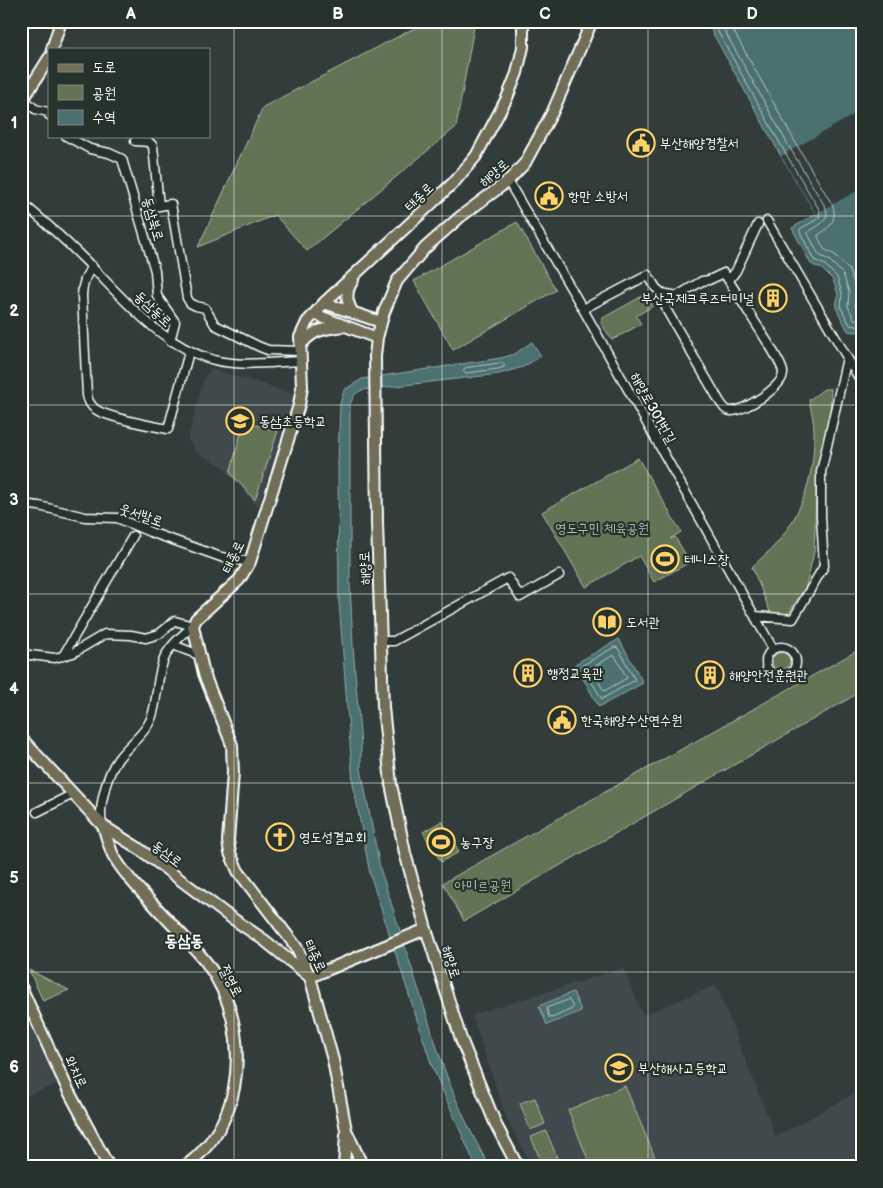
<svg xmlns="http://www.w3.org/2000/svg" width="883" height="1188" viewBox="0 0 883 1188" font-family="'Balsamiq Sans','Poor Story',sans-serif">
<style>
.built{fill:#40494c}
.green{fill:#637354;stroke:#b1b9aa}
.water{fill:#4b706f;stroke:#93a9a9}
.pier{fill:#323d3b}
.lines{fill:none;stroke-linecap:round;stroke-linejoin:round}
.shore{stroke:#b7c6c5;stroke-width:1}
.minor-casing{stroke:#fff;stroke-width:11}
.major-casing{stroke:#fff;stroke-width:14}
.minor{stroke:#26332d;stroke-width:8}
.major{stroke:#716e59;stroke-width:10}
.grid{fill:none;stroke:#fff;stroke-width:1;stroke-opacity:0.55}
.labels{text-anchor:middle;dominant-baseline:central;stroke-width:4.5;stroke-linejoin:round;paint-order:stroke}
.poi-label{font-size:14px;fill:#fff;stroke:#26332d;text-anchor:start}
.street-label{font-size:14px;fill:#fff;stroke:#26332d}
.park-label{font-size:14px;fill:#b1b9aa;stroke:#26332d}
.quarter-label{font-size:16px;font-weight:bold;fill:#fff;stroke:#26332d}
.neatline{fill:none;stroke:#fff;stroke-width:2}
.grid-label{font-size:16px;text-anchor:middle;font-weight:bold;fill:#fff}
</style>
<rect width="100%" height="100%" fill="#323d3b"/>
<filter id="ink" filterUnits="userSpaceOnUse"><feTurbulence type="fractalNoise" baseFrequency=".02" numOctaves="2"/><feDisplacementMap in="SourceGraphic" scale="10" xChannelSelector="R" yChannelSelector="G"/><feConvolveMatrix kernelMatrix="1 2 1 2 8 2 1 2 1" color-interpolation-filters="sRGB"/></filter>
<g filter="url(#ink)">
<!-- built -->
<path class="built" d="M211,369L292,393L293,402L258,507L222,466L196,452L188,439L204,378Z
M623,968L643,1015L716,985L776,1137L862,1089V1167H533L507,1120L472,1015Z
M21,1006L58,1084L21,1098Z"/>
<!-- green -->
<path class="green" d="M428,21H475L456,127L307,251L275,215L198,247L263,107Z
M517,222L556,290L453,350L414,281Z
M646,294L653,306L636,316L641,324L612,340L601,323L603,318Z
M824,389H831L830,423L817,467L814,552L806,586L785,619L771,614L752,567C760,559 770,551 777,543C804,511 815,472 814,431C814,421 811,410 809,400Z
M244,422L278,431L255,500L230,473Z
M638,458L681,532L670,539L675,537L690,562L654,582L639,556L586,587L542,512Z
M862,648V691L464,921L443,883Z
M772 661a9 9 0 1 1 18 0a9 9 0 1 1-18 0Z
M442,821L459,852L441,862L423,832Z
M29,970L69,990L43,1001Z
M625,1086L659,1167H591L568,1110Z
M535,1098L545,1124L530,1130L520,1103Z
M546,1131L557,1157L542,1164L531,1137Z"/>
<!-- water -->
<path class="water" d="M706,21H862V333L858,331L856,332L848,331L836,308L838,294L833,280L822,269L811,264L792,228L816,214L781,156Z
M532,342L541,356L523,367L499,374L362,390L355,394L350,404V584L353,646L361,746V769L380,868L439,1054C452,1093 469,1131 490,1167H476L432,1066L370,874L353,783L339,602L338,463L340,404L344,390L362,379L501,358L515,354Z
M619,639L643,683L599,707L575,664Z
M573,992L581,1011L547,1025L539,1006Z"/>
<!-- pier -->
<path class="pier" d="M862,110V188L816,214L781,156Z"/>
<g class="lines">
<!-- shore -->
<path class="shore" d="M712,21L786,154L820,211L819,218L800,229V232L814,260L825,265L837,277L842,293L841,308L850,325L862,327
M719,21L791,150L826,208C830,221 819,225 808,232V234L819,255L829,260L843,274L849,292L848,306L854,319L862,320
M728,21L798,147L833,206C837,220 830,228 818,235V237L824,249L835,255L849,270L856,289L855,305L859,311L862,313
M502,363L504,364V367L498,369L466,373L463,371L465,368Z
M615,647L618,648L635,680L602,699L582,666Z
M612,656H615L627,678L604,691L591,669Z
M569,1000L573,1007L572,1009L552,1018L549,1017L547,1010V1008Z"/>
<!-- minor casing -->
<g class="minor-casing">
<path id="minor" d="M21,97L35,109L48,112L49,115
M66,136L90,149L109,153L122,159L155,271L157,296L175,322L170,341
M135,141L149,142L153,146L159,206
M508,181L583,309L773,649
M21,202C44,221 65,240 86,261C124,299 160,345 214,360C241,367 273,362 301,361
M147,208L171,204L187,298L190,303L196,306L205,308L215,325L260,347L268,350L300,351
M767,221L862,383
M92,266C86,276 82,284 82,296L87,395C88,401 90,405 95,409C106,417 152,426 168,429L189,352
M724,273C740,299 757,325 773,351C776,357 782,365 783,372C785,386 743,412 731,411C725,411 723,406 720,402L667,311L662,293L677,296L702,281L709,280Z
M729,280L736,271L758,224
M583,309L648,275L656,288L662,293
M21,504L39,506L85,517L117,518L150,532L221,557L250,562
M755,616L793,619L824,566L821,517V472L847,358
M381,641H394L508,578L520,597L559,575
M173,645L199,655
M766 662a15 15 0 1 1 30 0a15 15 0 1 1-30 0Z
M21,654L55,658L73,653L105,634L131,635L146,638L159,634L175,621L193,626
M63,656L133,536
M37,812L73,794
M102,825C98,807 107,774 118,759C128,745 143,736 150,721C155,711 155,701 157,691C161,657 166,648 193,626"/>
</g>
<!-- major casing -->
<g class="major-casing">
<path id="major" d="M52,49L61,21
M21,103L49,58
M353,280C345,292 346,301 353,313
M324,303L381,322
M314,314L377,338
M300,346C313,329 324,329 344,326
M21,738L103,826L138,848L226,914L264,940L310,977L426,929
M103,826C106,835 109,846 113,855C124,874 139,890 154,905C171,924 190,942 206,962C233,998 242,1044 234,1088C228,1120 210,1149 184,1167
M21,987L68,1090L109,1167
M344,1167L346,1134
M363,1167L346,1130L333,1060L310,977L297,948L238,871L230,853L228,841L233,773L232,745L204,674L193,626L196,619L239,580L250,562L299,405L302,387L300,337L307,322L324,303L430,205L455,181L476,156L507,98L517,73L523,47V21
M518,1167L496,1125L461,1039L426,929L405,853L391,784L383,707L377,523L375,356L377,338L384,312L397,281L425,248L460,217L508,181L525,163L553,111L592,21"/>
</g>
<!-- minor -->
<use href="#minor" class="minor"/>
<!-- major -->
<use href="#major" class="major"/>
</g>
</g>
<!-- grid -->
<path class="grid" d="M234,21V1167M442,21V1167M648,21V1167M21,216H862M21,405H862M21,594H862M21,783H862M21,972H862"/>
<!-- icons -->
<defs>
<g id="civic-ring" transform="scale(1.4375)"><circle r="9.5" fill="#26332d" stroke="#ffd166" stroke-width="1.5"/><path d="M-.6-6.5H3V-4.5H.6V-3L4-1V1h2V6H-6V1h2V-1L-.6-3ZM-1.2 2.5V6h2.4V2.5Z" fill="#ffd166"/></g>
<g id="building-ring" transform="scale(1.4375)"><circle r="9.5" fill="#26332d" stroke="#ffd166" stroke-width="1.5"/><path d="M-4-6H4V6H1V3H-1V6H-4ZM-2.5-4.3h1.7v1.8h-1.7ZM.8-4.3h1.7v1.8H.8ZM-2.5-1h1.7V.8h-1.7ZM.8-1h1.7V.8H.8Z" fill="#ffd166"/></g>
<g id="school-ring" transform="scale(1.4375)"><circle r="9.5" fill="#26332d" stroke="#ffd166" stroke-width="1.5"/><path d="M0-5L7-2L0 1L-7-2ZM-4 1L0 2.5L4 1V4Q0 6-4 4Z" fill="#ffd166"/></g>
<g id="stadium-ring" transform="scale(1.4375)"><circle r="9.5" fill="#26332d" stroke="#ffd166" stroke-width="1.5"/><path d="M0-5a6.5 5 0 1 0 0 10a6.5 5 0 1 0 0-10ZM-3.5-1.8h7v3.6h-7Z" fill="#ffd166"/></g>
<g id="library-ring" transform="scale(1.4375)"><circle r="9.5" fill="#26332d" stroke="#ffd166" stroke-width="1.5"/><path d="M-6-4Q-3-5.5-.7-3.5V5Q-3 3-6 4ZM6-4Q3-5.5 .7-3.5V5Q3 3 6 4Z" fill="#ffd166"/></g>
<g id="church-ring" transform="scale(1.4375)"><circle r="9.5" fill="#26332d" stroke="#ffd166" stroke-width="1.5"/><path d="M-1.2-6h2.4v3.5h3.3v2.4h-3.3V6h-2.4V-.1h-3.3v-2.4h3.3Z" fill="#ffd166"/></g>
</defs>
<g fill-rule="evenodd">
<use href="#civic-ring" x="641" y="143"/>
<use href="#civic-ring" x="549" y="196"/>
<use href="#building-ring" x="773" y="298"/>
<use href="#school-ring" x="240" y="421"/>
<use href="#stadium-ring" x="665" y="559"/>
<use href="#library-ring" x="607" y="622"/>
<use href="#building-ring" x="528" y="673"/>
<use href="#building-ring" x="710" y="675"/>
<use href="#civic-ring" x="562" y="720"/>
<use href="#church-ring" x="280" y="837"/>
<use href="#stadium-ring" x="441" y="842"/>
<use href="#school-ring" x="619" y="1068"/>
</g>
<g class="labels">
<!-- poi labels -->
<g class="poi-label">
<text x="660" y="143">부산해양경찰서</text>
<text x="568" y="196">항만 소방서</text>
<text x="754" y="298" text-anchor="end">부산국제크루즈터미널</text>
<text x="259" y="421">동삼초등학교</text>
<text x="684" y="559">테니스장</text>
<text x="626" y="622">도서관</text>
<text x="547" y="673">행정교육관</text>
<text x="729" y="675">해양안전훈련관</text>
<text x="581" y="720">한국해양수산연수원</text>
<text x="299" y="837">영도성결교회</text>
<text x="460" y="842">농구장</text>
<text x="638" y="1068">부산해사고등학교</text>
</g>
<!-- street labels -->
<g class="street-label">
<text transform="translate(494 173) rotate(-41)">해양로</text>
<text transform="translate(419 197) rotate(-44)">태종로</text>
<text transform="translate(153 219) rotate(74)">동삼북로</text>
<text transform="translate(153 309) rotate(43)">동삼동로</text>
<text transform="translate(653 408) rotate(61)">해양로301번길</text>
<text transform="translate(141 515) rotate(19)">웃서발로</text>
<text transform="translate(233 557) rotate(-64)">태종로</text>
<text transform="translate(365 568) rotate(-92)">해양로</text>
<text transform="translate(167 854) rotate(37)">동삼로</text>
<text transform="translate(315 956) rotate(65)">태종로</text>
<text transform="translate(451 962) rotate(73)">해양로</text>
<text transform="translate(231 981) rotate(63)">절영로</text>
<text transform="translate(76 1072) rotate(65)">와치로</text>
</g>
<!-- park labels -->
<g class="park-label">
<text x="602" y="528">영도구민 체육공원</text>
<text x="483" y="885">아미르공원</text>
</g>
<!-- quarter labels -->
<g class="quarter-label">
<text x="184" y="941">동삼동</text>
</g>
</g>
<!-- margin -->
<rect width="883" height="1188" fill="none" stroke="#26332d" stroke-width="55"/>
<!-- legend -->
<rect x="48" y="48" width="162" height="90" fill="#26332d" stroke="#7d8581"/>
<rect x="58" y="64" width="25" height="8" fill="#716e59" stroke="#7d8581"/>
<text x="92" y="72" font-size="15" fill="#ffffff">도로</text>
<rect x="58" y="85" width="25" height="15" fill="#637354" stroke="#7d8581"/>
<text x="92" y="98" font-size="15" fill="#ffffff">공원</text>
<rect x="58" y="110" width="25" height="15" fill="#4b706f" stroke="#7d8581"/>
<text x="92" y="122" font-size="15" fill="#ffffff">수역</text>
<rect x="28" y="28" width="828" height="1132" class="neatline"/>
<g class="grid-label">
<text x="131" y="19">A</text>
<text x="338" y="19">B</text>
<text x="545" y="19">C</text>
<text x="752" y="19">D</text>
<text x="14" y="128">1</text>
<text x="14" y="316">2</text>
<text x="14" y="505">3</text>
<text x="14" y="694">4</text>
<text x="14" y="883">5</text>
<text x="14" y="1072">6</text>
</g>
</svg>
